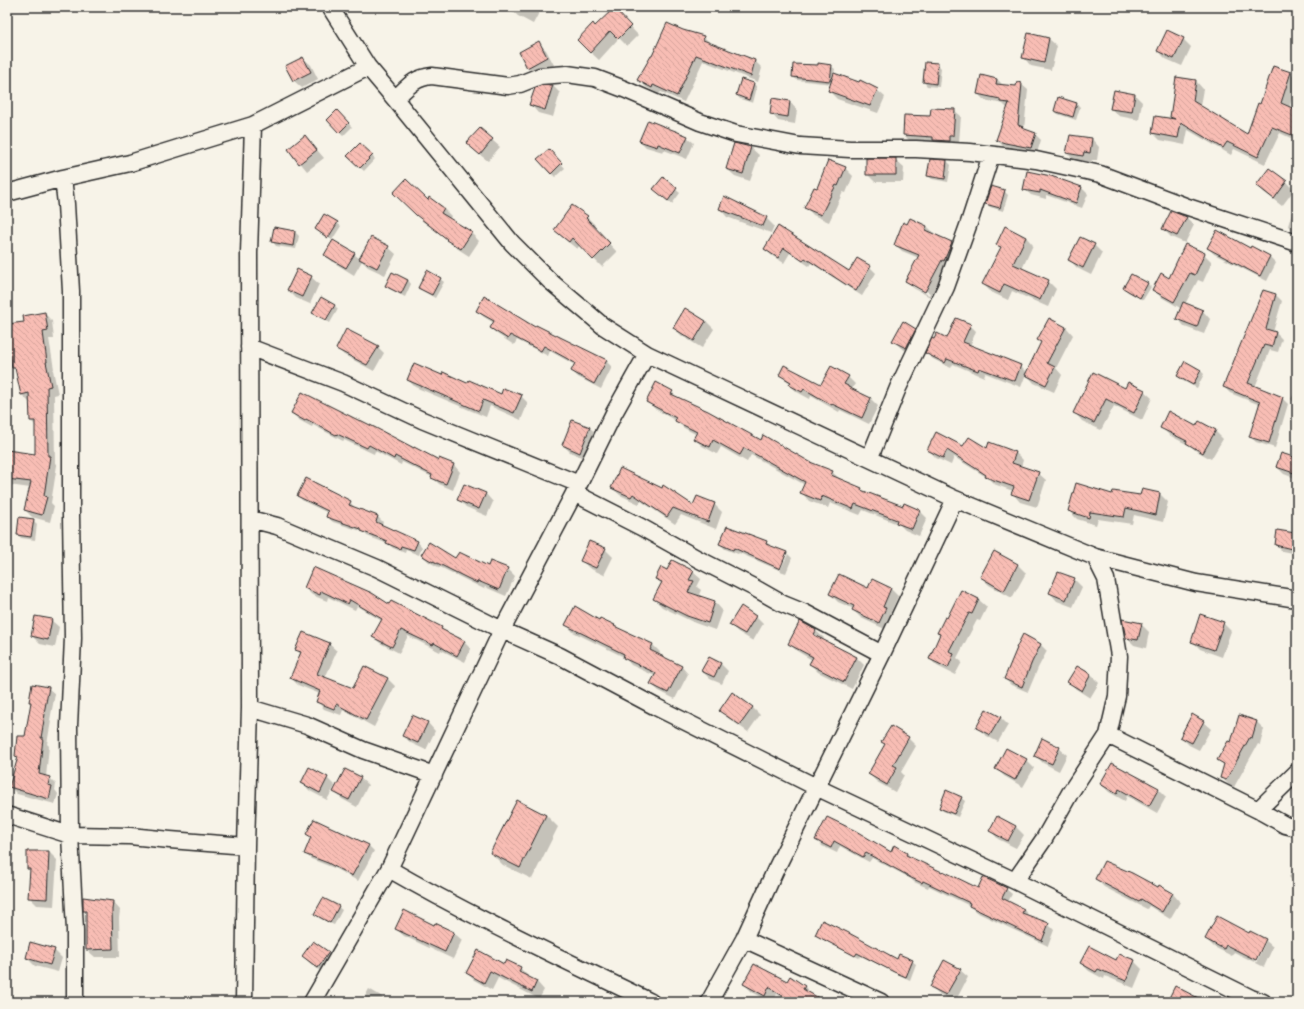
<svg xmlns="http://www.w3.org/2000/svg" width="1304" height="1009" viewBox="0 0 1304 1009" font-family="Dekko,sans-serif">
<style>
.shadow{fill:#0003;fill-rule:evenodd}
.building{fill:url(#building-back-hatch);stroke:#2b2b2b}
.lines{fill:none;stroke-linecap:round;stroke-linejoin:round}
.street-casing{stroke:#2b2b2b;stroke-width:19}
.street{stroke:#f7f3e8;stroke-width:16}
</style>
<defs>
<pattern id="building-back-hatch" width="6" height="6" patternUnits="userSpaceOnUse"><rect width="6" height="6" fill="#f8bdb4"/><path d="M-1 5l2 2M0 0l6 6M5-1l2 2" fill="none" stroke="#d5a39b"/></pattern>
</defs>
<rect width="100%" height="100%" fill="#f7f3e8"/>
<filter id="ink" filterUnits="userSpaceOnUse"><feTurbulence type="fractalNoise" baseFrequency=".025" numOctaves="2"/><feDisplacementMap in="SourceGraphic" scale="8" xChannelSelector="R" yChannelSelector="G"/><feConvolveMatrix kernelMatrix="1 2 1 2 8 2 1 2 1" color-interpolation-filters="sRGB"/></filter>
<g filter="url(#ink)">
<!-- shadow -->
<path class="shadow" d="M257,7H274L261,11Z
M511,7H542L533,24L518,16L510,9Z
M614,10L638,35L627,46L619,38L599,60L586,48L595,28Z
M1029,34L1049,39L1057,46L1051,70L1031,66L1024,58Z
M704,37L711,44L755,61L762,68L758,82L703,61L684,102L661,92L659,94L646,87L639,80Z
M1183,39L1191,47L1182,66L1166,59L1158,51Z
M538,43L546,50L554,65L535,75L528,67Z
M303,58L311,65L318,79L302,88L294,81L286,67Z
M937,64L941,68L939,87L927,86L924,82Z
M831,66L835,69L834,74L877,90L885,97L878,113L837,99L829,91L832,84L797,80L793,77Z
M1274,67L1291,73L1297,79V84L1289,108L1297,111V141L1280,133L1265,164L1234,149L1231,155L1188,130L1185,145L1160,140L1153,133L1175,121L1171,116L1196,81L1203,89L1200,106L1248,135L1261,105Z
M997,79L1003,85L1016,87L1021,84L1028,90L1024,129L1035,134L1041,140L1037,153L1012,149L1003,146L997,140L1009,108H1007L1003,104L984,100L978,94Z
M754,84L757,87L753,103L740,99L737,95Z
M553,86L560,93L553,117L538,113L531,105Z
M1135,95L1142,102L1139,120L1119,116L1111,109Z
M790,102L797,110L795,124L778,121L771,113Z
M1076,103L1080,107L1076,120L1058,114L1055,111Z
M954,110L961,116L959,142H955V147L910,141L904,135L931,117Z
M337,112L352,127L343,136L339,132Z
M687,137L694,143L687,159L664,150L663,152L646,147L640,141Z
M1092,139L1099,147L1097,160H1092L1091,163L1075,161L1067,153Z
M492,140L500,147L488,161L475,151Z
M312,144L324,158L307,171L289,149Z
M360,144L375,159L364,171L348,156Z
M735,145L751,148L759,155L750,181L735,176L727,169Z
M549,150L565,168L555,177L539,160Z
M867,160H896L904,167L903,182H875L867,174Z
M931,160L947,161L951,165L948,182L932,179L928,176Z
M845,168L853,176L846,193L843,192L829,222L813,215L806,207L817,190Z
M663,179L680,193L672,204L658,193Z
M1286,182L1294,190L1282,206L1265,193L1257,185Z
M1082,188L1088,194L1082,208L1046,195V199L1031,195L1024,189Z
M1004,191L1008,195L1003,211L990,207L986,203Z
M394,193L428,201L430,199L444,209L451,216L449,220L471,233L479,241L469,256L455,247L448,240L425,223Z
M572,207L587,217L595,225L593,227L617,252L602,267L580,245L577,249L563,238L555,230Z
M720,209L766,218L774,226L771,233L727,217Z
M1292,212L1297,213V233H1295L1288,226Z
M1187,218L1194,225L1185,243L1171,237L1163,229Z
M911,219L927,226L934,233L933,234L951,243L958,250L932,298L913,288L907,281L919,258L902,251L895,244ZM913,284L930,293L929,295L913,287Z
M337,223L341,226L332,240L320,233L316,229Z
M778,227L849,272L870,267L876,273L862,296L811,263L809,266L790,253L784,263L771,255L765,249Z
M275,228L295,232L299,236L296,249L276,246L273,242Z
M1026,237L1033,245L1022,269L1048,281L1056,289L1048,307L1012,291L1008,300L991,292L983,284L1001,248L998,244Z
M1094,245L1102,253L1091,275L1077,268L1070,260Z
M388,247L396,254L385,275L368,267L362,261L354,275L333,262L325,255L354,254L360,259Z
M1208,248L1251,249V248L1270,257L1276,263L1267,281L1214,254Z
M1204,254L1212,262L1203,282L1198,280L1185,304L1203,311L1210,319L1204,334L1185,327L1178,319L1182,309L1161,297L1153,290Z
M311,277L319,284L310,304L296,298L288,290Z
M440,279L444,282L435,298L423,291L419,288Z
M408,280L411,284L405,297L390,289L386,286Z
M1147,283L1151,287L1143,300L1128,292L1124,288Z
M1263,292L1276,295L1282,301L1273,332L1276,333L1282,339L1278,352L1270,350L1255,387L1282,398L1288,404L1275,448L1256,442L1250,437L1260,405L1230,393L1224,387Z
M334,305L338,309L330,323L317,316L313,313Z
M686,309L706,321L714,329L702,348L682,336L674,328Z
M478,311L536,328L606,361L612,367L601,389L578,377L572,371L575,365L550,351L548,356L517,340L514,345L497,334L491,328L494,323L484,317Z
M44,313L52,321L54,339H49L54,369L53,370L58,394L54,395L55,463L57,465L51,503L54,506L50,522L32,517L25,510L30,488L9,485L7,483V451L36,455V426L31,421V402H29L21,394L17,371L13,368L11,351L7,350V325L25,322Z
M970,325L976,331L970,346L1020,366L1027,373L1042,343L1039,340L1066,327L1073,335L1056,368L1062,375L1054,392L1034,383L1026,374L1021,387L985,373L984,377L953,364L951,368L933,359L926,353Z
M915,329L923,337L914,355L901,348L893,340Z
M378,347L384,353L374,371L344,355L338,349Z
M1185,362L1201,371L1204,374L1197,388L1181,380L1178,376Z
M780,375L821,385L848,377L855,384L851,390L871,399L878,406L869,424L840,410L839,412L811,396L810,399L797,392L790,385L791,384Z
M442,376L502,395L521,396L528,403L521,420L490,406L486,417L415,387L408,380Z
M1297,388V406L1291,399Z
M1126,389L1144,391L1152,398L1142,420L1114,406L1101,430L1082,421L1075,413Z
M672,392L678,399L761,441L832,472L840,479L861,489L865,493L903,507L919,510L927,518L919,536L905,530L900,525L863,510L860,515L830,503L828,508L809,501L802,493L805,485L751,455L747,462L721,447L717,454L702,446L695,439L697,435L684,428L676,421L655,409L647,401Z
M292,413L439,461L440,459L454,465L460,472L453,490L439,484L432,477L402,462L401,465L375,451L374,454L344,440L343,441L313,425L312,427L299,420Z
M572,421L590,428L598,435L588,460L570,452L563,445Z
M1161,427H1196L1215,431L1223,439L1211,459L1195,450L1192,447L1169,435Z
M964,447L1015,452L1023,460L1021,467L1038,473L1046,480L1037,507L1020,502L1013,494V491L994,484L988,478L954,457L951,465L936,458L929,450Z
M1297,459V479L1284,474L1277,467Z
M464,485L486,494L493,502L487,516L466,507L458,499Z
M612,488L694,507L714,504L722,512L716,529L681,515L675,524L641,501L639,504L620,495Z
M1160,494L1168,502L1163,522L1134,515L1132,524L1098,519L1096,525L1077,519L1069,511L1113,495L1141,497Z
M298,496L350,502L355,508L378,517L383,522L382,525L417,541L422,547L419,555L406,550L405,553L393,548L388,544L367,536L364,532L333,522L327,517L328,513L303,501Z
M33,520L37,524L35,540L21,538L18,535Z
M1278,531L1297,533V554L1282,551L1276,545Z
M766,542L772,547L787,553L792,558L786,573L780,571L788,554H785L779,570L739,553L738,554L725,549L720,544Z
M605,549L613,557L604,575L589,568L581,560Z
M995,552L1018,565L1026,573L1012,598L989,585L981,577Z
M422,555L456,559L488,568L490,562L508,569L515,576L506,596L485,587L484,589L440,567V568L429,562Z
M668,572H693L701,579L697,587L701,590L698,597L715,602L722,610L715,630L695,623L662,607L654,599L662,584L656,579Z
M1074,579L1082,587L1073,607L1057,601L1050,593Z
M305,588L390,605L441,628L446,633L464,642L471,649L465,662L441,650L440,652L408,636L399,653L380,643L373,637L382,621L357,606L355,610L328,597L327,601L312,595Z
M868,589H891L898,596L890,614L893,617L887,630L861,618L853,610L854,609L838,602L830,594Z
M961,591L979,600L987,607L980,621L977,620L957,658L962,662L955,675L937,666L930,659L941,635L938,633L947,619Z
M755,616L763,624L753,641L738,632L731,625Z
M601,619L614,626L617,628L653,645L660,652L659,655L681,666L688,674L675,699L659,691L651,684L655,676L631,665L624,657L573,632L566,624L599,622Z
M51,620L59,627L55,647L40,644L32,636Z
M801,623L816,631L824,638L822,640L856,657L864,665L852,689L818,672L810,664L812,660L797,651L789,644Z
M1223,623L1231,631L1222,657L1200,649L1192,641Z
M1141,624L1149,632L1146,648L1134,645L1126,637Z
M329,644L337,651L325,678L353,689L388,679L395,686L374,727L343,710L341,715L324,709L317,701L320,694L298,685L291,678L301,654L296,650Z
M1041,645L1047,651L1038,668L1028,692L1011,685L1005,679Z
M721,664L728,671L722,684L710,679L702,671Z
M1078,667L1091,675L1099,683L1090,698L1076,689L1069,682Z
M48,688L55,694L50,720L51,721L47,744L49,746L46,777L50,778L56,784L55,790L58,794L55,804L17,794L10,787L18,758L16,756L25,737L31,703L30,701Z
M752,707L760,715L748,732L728,718L721,710Z
M1000,717L1008,725L998,742L985,735L977,727Z
M1203,722L1211,729L1199,750L1189,745L1181,737Z
M1257,722L1264,729L1260,745L1258,744L1234,787L1229,785L1221,777L1225,766L1218,760L1232,744Z
M428,723L435,731L426,750L411,743L403,736Z
M908,738L916,746L901,772L904,775L895,792L877,782L869,774Z
M1059,748L1067,755L1059,771L1043,763L1035,755Z
M1026,760L1034,768L1023,787L1004,776L996,768Z
M327,778L335,786L327,800L310,791L302,783Z
M360,778L368,785L357,807L342,799L334,791Z
M1101,784L1158,789L1166,797L1157,813L1127,796L1125,801L1109,792Z
M961,798L965,801L958,817L943,811L940,808Z
M517,801L546,815L558,827L532,879L503,865L491,853Z
M998,817L1016,827L1024,835L1016,848L998,839L991,831Z
M827,818L891,853H907L913,859L978,889H1006L1012,894L1008,902L1024,910L1029,916L1048,924L1054,930L1048,946L976,912L970,906L929,886L928,888L914,882L910,878L872,858L869,862L840,846L837,853L822,846L817,840Z
M318,822L369,846L374,851L358,881L334,868L311,859L305,853L312,838L308,834Z
M49,852L57,860L54,906L37,905L29,897L31,872L28,869Z
M1297,861V885L1289,877Z
M1096,879L1158,888L1160,886L1173,894L1180,902L1170,919L1149,906L1147,909L1104,887Z
M113,902L120,910L119,918L120,957H95L87,950V912L84,910Z
M338,907L342,910L334,925L319,918L316,914Z
M436,924L454,933L462,940L453,959L404,936L396,929L434,927Z
M1249,934L1265,940L1273,947L1264,967L1256,963L1266,941H1264L1254,962L1234,952L1232,956L1214,947L1206,939Z
M816,935L898,960L912,961L916,964L910,980L861,956L859,958L820,938Z
M54,950L62,958L58,972L35,966L27,958Z
M328,953L336,960L326,975L311,964L303,956Z
M1134,961L1142,969L1134,988L1105,976L1104,979L1089,971L1081,963Z
M505,965L520,968L528,976L527,977L537,982L544,990L539,999L498,978L492,990L474,980L467,973Z
M960,970L968,977L955,1002L939,994L931,986Z
M790,978L805,987L812,995L823,1002H790L777,994L773,1002H771L752,992L744,984L787,982Z
M369,989L381,996L384,1000L383,1002H362Z
M1205,996L1218,1002H1168L1202,1001Z"/>
<!-- building -->
<path class="building" d="M614,8L631,26L618,39L610,31L590,53L577,40L593,23L595,26Z
M667,23L683,30L704,36L703,40L755,60L751,76L696,55L677,96L653,85L652,88L637,80L651,56H652Z
M1167,30L1184,38L1174,59L1157,51Z
M1028,33L1049,38L1044,63L1022,58Z
M539,41L547,57L527,68L519,52Z
M303,57L311,72L293,81L285,66Z
M925,62L938,63L936,84L923,82Z
M818,63L832,65L830,81L792,77L793,64L818,65Z
M1273,66L1291,72L1281,103L1297,110V137L1272,127L1258,157L1227,142L1223,148L1181,123L1178,138L1152,133L1155,116L1175,119L1170,117L1176,77L1196,80L1193,101L1247,134L1258,103L1260,104Z
M834,73L859,82L860,80L878,89L870,106L828,91Z
M981,75L997,79L996,84L1016,86L1017,82L1022,83L1018,125L1023,127L1022,128L1036,133L1031,148L1005,143L996,140L1009,103L1000,102V99L977,94Z
M741,79L754,83L749,100L736,95Z
M542,85H553L545,110L529,105L535,88Z
M1114,90L1135,94L1132,112L1110,109Z
M1058,97L1077,103L1073,117L1054,111Z
M772,98L790,101L788,117L770,114Z
M931,108L955,109L953,136H949V141L933,140V137L903,135L904,115L930,116Z
M337,110L349,123L339,133L327,120Z
M648,120L688,136L680,153L658,144L657,147L639,141Z
M480,128L493,139L480,155L466,143Z
M305,135L317,150L299,164L288,149Z
M1070,135L1092,138L1090,153L1084,152L1083,156L1066,153Z
M360,143L373,155L360,168L347,156Z
M734,143L751,147L743,174L726,169Z
M549,149L562,163L551,174L537,159Z
M866,158H896V175H866Z
M930,159L947,160L945,179L927,176Z
M828,160L846,167L838,186L836,185L821,215L804,208L814,187L817,188Z
M1269,168L1287,181L1274,199L1256,185Z
M1027,171L1051,176L1082,187L1076,203L1040,190V193L1023,190Z
M663,177L677,188L668,201L653,189Z
M406,179L428,200L429,197L444,208L441,213L472,232L461,249L446,240L447,239L416,215L393,193Z
M991,186L1005,190L1000,208L985,204Z
M724,196L767,217L763,226L719,209Z
M572,205L588,216L586,218L610,243L593,260L572,238L569,242L554,230Z
M1171,211L1187,217L1177,236L1162,229Z
M324,214L338,222L328,238L315,229Z
M910,218L927,226L925,230L952,242L944,261L942,260L925,292L905,281L919,255L894,245L903,222L907,224Z
M778,226L849,271L857,258L871,266L856,291L805,258L803,261L784,248L778,258L764,249Z
M1005,226L1026,237L1013,264L1049,280L1040,300L1004,284L1000,293L982,284L1001,247L996,245Z
M274,227L295,231L293,246L271,242Z
M1217,230L1250,248L1251,246L1270,256L1260,276L1207,248Z
M371,237L389,246L377,268L359,259Z
M1080,237L1095,244L1083,268L1068,260Z
M333,240L355,253L346,268L324,255Z
M1185,244L1205,253L1195,275L1190,273L1174,302L1152,290L1161,273L1169,278Z
M297,269L312,276L302,297L287,290Z
M427,270L441,278L432,295L418,288Z
M392,272L408,280L401,294L385,286Z
M1131,274L1148,283L1140,298L1123,288Z
M1263,290L1276,294L1266,329L1276,332L1272,347L1264,345L1248,383L1283,397L1269,443L1249,437L1260,402L1223,387Z
M484,296L535,327L536,325L562,338L607,360L594,384L571,371L575,363L544,346L541,351L510,335L508,339L490,328L494,321L476,311Z
M321,297L335,305L326,320L312,313Z
M1183,302L1203,310L1197,327L1176,319Z
M685,308L706,321L694,341L673,328Z
M45,312L48,331L43,332L47,362H46L51,386L47,387L48,456H50L44,496L47,497L42,515L24,510L31,482L7,479V450L35,454V421H30L29,393L21,395L15,368H12L8,343H7V324L24,322L23,316Z
M956,318L971,324L963,342L1021,365L1015,381L979,368L978,371L947,359L945,363L925,353L932,338L934,339L937,333L947,338Z
M1049,318L1066,327L1047,363L1055,367L1046,385L1025,375L1041,342L1037,340Z
M903,321L916,329L906,348L892,341Z
M346,329L379,346L367,365L336,349Z
M1185,361L1201,370L1193,385L1177,376Z
M414,363L442,375L443,372L467,383L469,380L501,394L503,388L522,395L514,413L483,400L479,411L407,380Z
M784,365L821,384L831,366L849,376L844,384L848,386V387L871,398L862,418L832,404V405L804,389L802,392L789,385L791,382L779,375Z
M1093,372L1125,388L1128,382L1145,390L1134,413L1106,399L1094,423L1073,413Z
M656,382L673,391L671,394L708,411L761,440L763,435L810,462L833,471L831,475L862,488L861,490L903,506L904,503L920,510L912,529L896,523L897,520L855,504L853,509L822,496L820,501L800,493L805,482L744,448L740,455L713,440L710,447L693,439L697,432L675,421L676,418L646,402Z
M302,392L360,421V420L376,428L414,448V447L439,460V458L454,464L446,484L431,478L432,475L395,456L394,459L369,445L367,448L337,434L336,435L306,419L305,421L291,413Z
M1168,411L1196,426L1199,421L1216,430L1203,453L1186,443L1187,441L1160,428Z
M572,420L590,427L580,453L562,445Z
M936,432L963,446L969,437L987,448L989,442L1016,452L1012,463L1039,472L1029,500L1011,494L1014,487L985,477L986,475L947,450L943,458L927,450Z
M1281,453L1297,458V474L1276,467Z
M620,468L662,488L663,485L693,505L697,496L715,503L708,522L673,508L667,517L633,494L631,497L611,488Z
M306,478L351,501L349,505L378,516L376,522L418,541L414,550L401,546L400,549L386,543L387,541L361,531V529L326,517L328,511L297,496Z
M1076,483L1112,494L1113,491L1140,495L1142,489L1160,493L1156,515L1126,508L1124,517L1090,512L1089,518L1068,511Z
M464,484L486,493L479,509L457,500Z
M19,517L34,519L31,537L17,535Z
M727,526L767,541L766,544L787,552L780,569L734,548L733,550L719,544Z
M1277,530L1295,533L1292,549L1275,545Z
M589,541L606,548L596,568L580,561Z
M429,542L455,558L459,552L488,566L490,561L508,568L499,590L478,581L477,583L433,561V562L421,555Z
M994,551L1018,564L1004,591L980,577Z
M672,560L694,571L689,580L694,581L688,592L715,601L708,623L687,616L653,599L662,582L655,579L661,567L667,570Z
M313,567L372,593L389,604L391,601L442,627L441,629L465,641L457,656L434,643L433,645L401,630L392,647L372,637L382,619L350,600L348,604L321,591L320,595L304,588Z
M1058,572L1075,578L1066,600L1049,593Z
M839,574L868,588L872,579L891,588L883,607L886,608L879,623L852,610L854,606L829,594Z
M961,590L979,599L972,614L969,613L949,651L954,654L948,668L929,659L940,634L937,633L945,617L947,618Z
M575,606L599,620L600,618L615,625L614,626L653,644L650,650L682,666L668,693L650,684L656,673L623,658L624,654L565,625Z
M741,606L756,616L745,634L729,625Z
M1200,614L1224,622L1214,650L1191,642Z
M35,616L52,619L48,640L31,636Z
M1122,619L1142,623L1138,640L1126,638Z
M800,621L816,630L814,635L857,657L844,682L809,664L813,657L788,644Z
M303,632L330,643L317,674L353,688L364,666L388,678L366,720L336,704L334,709L316,702L320,691L290,678L301,652L295,650Z
M1023,634L1041,644L1032,662L1022,687L1004,679L1017,648H1016Z
M709,657L721,663L714,677L701,671Z
M1077,666L1091,674L1082,691L1067,682Z
M32,684L49,687L44,713L45,714L41,738H43L39,774L50,777L48,785L52,786L49,799L9,787L18,757L15,756L17,736H25L31,702H29Z
M732,692L753,707L740,725L719,711Z
M986,709L1001,717L990,735L976,728Z
M1192,714L1204,721L1192,743L1180,737Z
M412,715L428,722L418,743L402,736Z
M1239,715L1257,721L1252,738L1250,737L1226,780L1220,778L1224,764L1217,760L1228,741L1231,742Z
M891,726L909,737L893,765L897,767L887,785L868,774L885,744L881,742Z
M1042,738L1060,747L1052,764L1034,756Z
M1006,748L1027,759L1015,780L995,769Z
M1112,763L1159,788L1149,806L1119,789L1117,794L1100,784Z
M309,767L328,777L320,793L301,783Z
M345,769L361,777L349,800L333,792Z
M946,790L962,797L954,814L939,808Z
M517,800L546,815L520,868L490,853Z
M997,816L1016,826L1008,841L989,831Z
M827,817L856,831L891,852L894,845L907,853L906,855L942,872L943,871L978,888L983,877L1007,888L1002,898L1024,909L1022,913L1049,923L1042,941L969,906L970,903L923,881L922,883L907,876V875L866,853L863,857L834,841L831,848L815,840Z
M314,819L369,845L352,876L328,863L304,854L311,837L306,834Z
M27,851H49L47,899L28,898L30,869H27Z
M1104,861L1132,873L1158,887L1159,885L1173,893L1162,912L1141,899L1139,902L1095,879Z
M83,897L113,901L112,910L113,949L86,950V911H83Z
M323,898L339,906L330,923L314,914Z
M404,910L434,925L435,923L454,932L445,952L395,929Z
M1217,916L1249,933L1250,931L1266,939L1256,960L1226,945L1224,949L1205,939Z
M822,920L847,932L897,959L899,954L913,960L906,977L894,972L857,953L855,956L815,935Z
M313,941L329,952L318,968L302,956Z
M30,942L55,949L50,965L26,958Z
M1089,946L1116,960L1119,954L1135,960L1126,981L1098,969L1096,972L1080,963Z
M478,950L504,964L506,960L521,967L519,972L537,981L532,992L490,971L484,983L466,973Z
M944,960L961,969L946,995L930,987Z
M754,964L787,981L790,976L805,986L803,989L826,1002H792L769,987L765,996L743,984Z
M1175,986L1206,1002H1167Z"/>
<g class="lines">
<!-- street casing -->
<g class="street-casing">
<path id="street" d="M330,7L368,67L395,99L512,243L550,281L603,326L647,354L955,499L1095,557L1196,583L1297,599
M395,99C408,87 413,78 432,76L508,86L520,84L540,76L567,74L595,78L624,89L700,122L736,134L800,146L850,149H916L970,152L1036,160L1100,174L1185,206L1297,243
M63,178L66,204L71,291V515L73,638L69,726L70,835L75,930V1002
M7,193L63,178L130,163L204,140L253,125L368,67
M249,347L343,383L422,420L579,484
M870,457L898,388L946,287L969,223L991,155
M574,493L641,527L698,559L753,587L783,604L805,613L882,654
M250,519L277,526L377,568L502,630L560,656L656,707L816,787L1015,881L1251,998L1263,1002
M250,708L307,725L363,750L434,775
M1108,735L1258,810L1285,825L1297,828
M1258,810L1297,772
M7,815L70,835L130,836L170,840L246,846
M389,869C474,918 563,959 651,1002
M1015,881L1044,839L1070,793L1108,735L1117,696L1119,656L1106,579L1095,557
M744,939L881,1002
M244,1002L246,846L250,708L249,253L253,125
M312,1002L389,869L502,630L579,484L614,413L647,354
M709,1002L744,939L775,871L882,654L955,499"/>
</g>
<!-- street -->
<use href="#street" class="street"/>
</g>
</g>
<!-- margin -->
<rect width="1304" height="1009" fill="none" stroke="#f7f3e8" stroke-width="24"/>
<rect x="12" y="12" width="1280" height="985" fill="none" stroke="#2b2b2b" stroke-width="1.5" filter="url(#ink)"/>
</svg>
